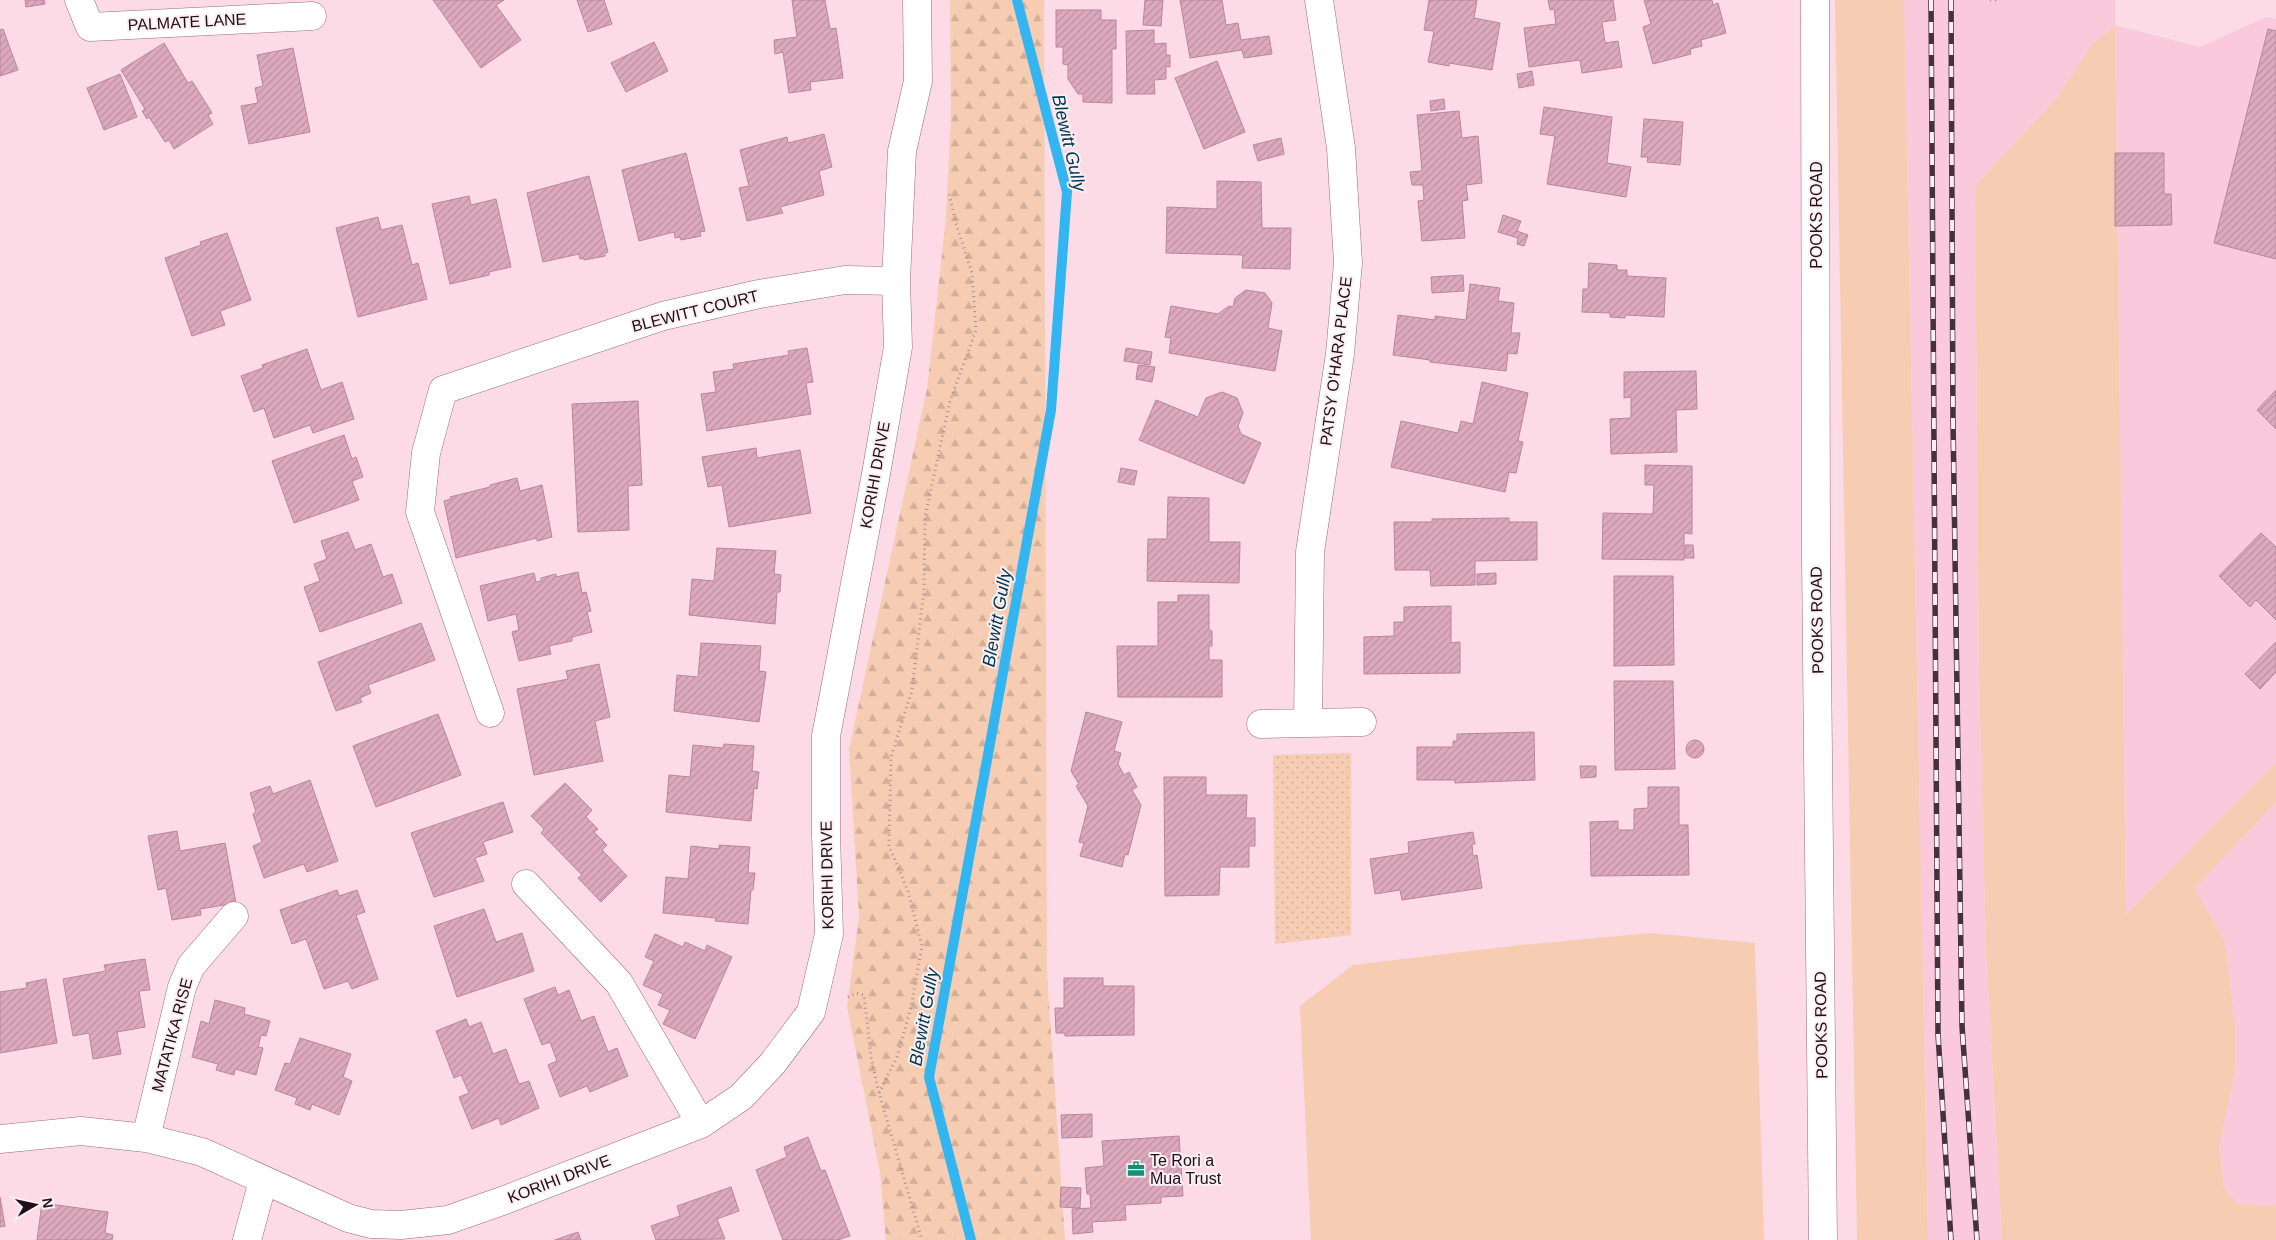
<svg xmlns="http://www.w3.org/2000/svg" width="2276" height="1240" viewBox="0 0 2276 1240" font-family="Helvetica,sans-serif">
<style>
.built{fill:#fbc9dc}
.grass{fill:#f6cdb3}
.forest{fill:url(#forest-firs)}
.park{fill:url(#park-dots)}
.lines{fill:none;stroke-linecap:round;stroke-linejoin:round}
.stream{stroke:#32b5f1;stroke-width:10}
.building{fill:url(#building-hatch);stroke:#b8869a}
.minor-casing{stroke:#9a6b7e;stroke-width:29}
.path{stroke:#a88d97;stroke-width:3;stroke-dasharray:1 4;stroke-linecap:butt}
.minor{stroke:#fff;stroke-width:28}
.rail-casing{stroke:#463139;stroke-width:5.5}
.rail{stroke:#faeff3;stroke-width:4;stroke-dasharray:11;stroke-linecap:butt}
.labels{text-anchor:middle;dominant-baseline:central;stroke-width:4;stroke-linejoin:round;paint-order:stroke}
.street-label{font-size:16px;fill:#210e16;stroke:#faeff3}
.poi-label{font-size:16px;fill:#210e16;stroke:#faeff3;text-anchor:start}
.water-label{font-size:18px;font-style:italic;fill:#00374e;stroke:#faeff3}
</style>
<defs>
<pattern id="forest-firs" width="22" height="20" patternUnits="userSpaceOnUse" patternTransform="scale(1.25)"><rect width="22" height="20" fill="#f6cdb3"/><path d="M5 1l3.5 6h-7zM16 11l3.5 6h-7z" fill="#d3af99"/></pattern>
<pattern id="park-dots" width="8" height="8" patternUnits="userSpaceOnUse" patternTransform="scale(1.25)"><rect width="8" height="8" fill="#f6cdb3"/><path d="M2 2h.1M6 6h.1" fill="none" stroke="#d3af99" stroke-width="1.8" stroke-linecap="round"/></pattern>
<pattern id="building-hatch" width="6" height="6" patternUnits="userSpaceOnUse" patternTransform="scale(1.25)"><rect width="6" height="6" fill="#dda9bd"/><path d="M-1 1l2-2M0 6l6-6M5 7l2-2" fill="none" stroke="#bd90a2"/></pattern>
</defs>
<rect width="100%" height="100%" fill="#fcdbe7"/>
<!-- built -->
<path class="built" d="M1904,0H2115V25L2200,47L2266,17L2276,19V763L2126,914L2115,25L2092,46L2058,96L1975,186L1979,676L1986,949L2002,1240H1928Z
M2276,802V1205L2263,1206L2238,1204L2224,1188L2219,1148L2235,1071V1024L2225,942L2195,888Z"/>
<!-- grass -->
<path class="grass" d="M1835,0H1904L1928,1240H1857Z
M2115,25L2126,914L2276,763V802L2195,888L2225,942L2235,1024V1071L2219,1148L2224,1188L2238,1204L2263,1206L2276,1205V1240H2002L1986,949L1979,676L1975,186L2058,96L2091,46Z
M1651,933L1755,943L1764,1240H1311L1300,1006L1353,965L1520,945Z"/>
<!-- forest -->
<path class="forest" d="M950,0H1044L1047,973L1065,1240H886L880,1172L847,1007L859,916L849,749L927,389L946,218L951,115Z"/>
<!-- park -->
<path class="park" d="M1351,753V935L1275,944L1273,755Z"/>
<g class="lines">
<!-- stream -->
<path class="stream" d="M971,1240L929,1077L1051,410L1067,192L1017,0"/>
</g>
<!-- building -->
<path class="building" d="M25,0H44L45,4L26,7Z
M433,0H504L496,5L521,40L481,68Z
M577,0H604L612,24L588,32Z
M792,0H825L830,29L836,28L843,78L810,82L811,90L789,93L783,52L775,54L774,40L797,37Z
M1145,0H1163L1161,26L1143,25Z
M1180,0H1222L1226,25L1238,23L1241,40L1269,36L1272,54L1244,58L1242,50L1190,58Z
M1429,0H1477L1474,18L1500,23L1492,70L1449,63V66L1428,62L1434,31L1424,30Z
M1548,0H1613L1616,20L1602,22L1605,43L1618,41L1622,67L1582,73L1580,60L1529,67L1524,28L1556,24L1554,9L1550,10Z
M1644,0H1712L1713,5L1718,3L1726,33L1701,40L1702,46L1690,49L1691,54L1653,64L1643,27L1651,24Z
M1056,10H1101V20H1116V49H1112V103L1083,102V94H1078L1068,79V65L1063,64V47H1056Z
M3,29L18,70L0,76V30Z
M2268,29L2276,31V259L2214,243Z
M1154,30V44L1166,43V55H1170V67L1166,66V79L1154,80L1155,94H1127L1126,31Z
M654,42L668,71L626,92L611,63Z
M164,43L188,83L192,81L212,113L208,115L213,124L174,149L169,140L165,142L149,117L147,119L142,111L145,109L121,70Z
M293,48L310,132L249,144L241,106L258,103L255,88L263,86L257,55Z
M1217,61L1245,132L1204,149L1175,78Z
M1532,71L1534,85L1519,88L1517,74Z
M120,74L137,117L104,130L87,88Z
M1444,99L1445,109L1431,111L1430,101Z
M1544,107L1612,117L1607,163L1631,167L1626,197L1547,184L1555,136L1540,134Z
M1459,111L1462,138L1478,136L1482,183L1466,185L1468,200L1462,201L1465,238L1422,241L1418,201L1424,200L1423,185H1412L1410,172L1422,171L1417,115Z
M1644,119L1683,122L1680,165L1647,162L1648,157H1641Z
M824,134L832,167L819,171L824,195L780,207L783,213L747,221L739,188L749,186L740,150L787,137L788,143Z
M1281,138L1284,154L1258,161L1253,145Z
M686,153L705,231L700,232L701,236L681,240L680,237L675,238L674,232L639,241L622,170Z
M2115,153H2164V194H2171L2172,225L2115,226Z
M589,176L608,252L605,253V256L584,260V258L580,259L579,254L543,262L527,193Z
M1217,181L1261,182L1262,228H1291L1290,269L1242,268L1243,255L1166,253L1167,207L1217,209Z
M469,196L471,205L496,199L511,267L489,272V275L450,284L432,204Z
M1503,215L1521,221L1517,231L1528,235L1524,246L1517,244L1518,238L1498,232Z
M378,217L381,230L402,225L412,265L418,263L427,299L358,317L336,228Z
M227,233L251,300L220,311L225,325L192,336L165,258L201,245L200,242Z
M1589,263L1617,265V270H1627V276L1666,278L1664,317L1625,315V318L1610,317V313L1582,312L1583,289H1588Z
M1463,275L1464,291L1432,293L1431,277Z
M1470,284L1500,288L1498,301L1514,303L1511,333H1520L1517,354L1508,353L1506,371L1430,362V360L1393,355L1398,315L1435,320V316L1466,320Z
M1246,290L1265,293L1272,303L1268,328L1282,331L1275,371L1169,353L1171,338L1165,337L1171,306L1218,314L1229,306L1233,307L1235,298Z
M807,348L813,382L806,383L811,414L707,431L701,394L716,392L713,372L734,369L733,364L789,355L788,351Z
M1126,348L1152,352L1150,365L1124,361Z
M307,349L321,390L342,382L354,419L313,433L310,425L274,438L264,408L254,412L241,376L263,368L262,365Z
M1138,365L1155,367L1152,382L1136,379Z
M1696,371L1697,409L1676,410L1677,452L1611,454L1610,419L1631,418V397L1624,398V372Z
M1482,382L1528,393L1518,441L1523,442L1516,473L1509,472L1505,492L1391,467L1401,421L1458,433L1461,421L1473,424Z
M2276,390V429L2257,410Z
M1222,392L1237,398L1243,413L1238,426L1241,434L1261,443L1244,484L1139,440L1156,400L1198,417L1206,398Z
M638,401L642,485L628,486L629,530L578,532L572,404Z
M344,435L352,459L356,457L363,477L352,481L359,500L294,523L272,461Z
M756,448L757,458L800,450L811,513L729,527L722,485L708,487L702,457Z
M1645,465L1692,466V534L1684,533V560L1602,559L1603,513L1653,514L1654,485H1645Z
M1121,468L1137,471L1134,485L1118,482Z
M517,478L520,491L542,485L552,537L537,541V538L456,558L444,501L451,499L450,497L490,487V485Z
M1168,497L1209,498V542H1240L1239,583L1147,581L1148,539H1167Z
M1509,518V522H1537V560L1475,561V585L1431,586L1430,570H1395L1394,522H1432V519Z
M348,532L355,550L371,544L383,577L392,574L402,603L320,632L304,587L320,581L314,564L327,559L321,541Z
M2261,533L2276,547V620L2256,600L2250,607L2219,576Z
M1685,545H1693L1694,558H1685Z
M717,548L776,551L774,574L781,575L780,592H777L775,624L689,615L692,579L714,581Z
M578,572L582,593L586,592L591,611L587,612L592,632L572,637V641L549,646L551,654L519,661L512,632L519,630L516,614L488,621L480,586L534,573L536,582L541,581V578L556,574V577Z
M1496,573V584L1477,585V574Z
M1614,576H1673L1674,665L1614,666Z
M1178,595H1209V630L1212,631V646H1209V660H1222V697H1118L1117,646H1158V602H1178Z
M1451,606V643L1460,642V673L1364,674V637L1394,636V622H1404V607Z
M421,623L435,660L368,685L371,693L360,698L362,702L336,711L318,662Z
M2276,642V672L2260,689L2245,674Z
M701,643L761,646L759,671L766,672L759,722L674,711L677,675L698,677Z
M599,664L610,717L595,721L603,761L534,775L517,689L568,679L566,671Z
M1614,681H1673L1675,769L1615,770Z
M1086,712L1122,722L1114,751L1121,753L1118,764L1124,775L1129,772L1137,787L1132,790L1141,805L1128,855L1125,854L1122,867L1080,856L1084,843L1079,842L1088,806L1076,786L1079,784L1071,771Z
M438,714L461,775L376,807L353,746Z
M1534,732L1535,780L1455,783V780H1417V747H1453V741H1457V734Z
M1686 749a9 9 0 1 1 18 0a9 9 0 1 1-18 0Z
M724,744L754,746L752,771L759,772L757,789L754,788L751,821L666,812L669,775L690,777L693,745L723,748Z
M1580,766H1596V777L1581,778Z
M1164,777H1206V795H1247L1246,818H1255V846H1249V867H1220L1219,895L1165,896Z
M310,780L338,861L307,872L304,864L264,878L253,846L262,842L253,814L256,812L250,793L270,786L273,794Z
M565,783L592,810L586,817L598,829L594,832L607,845L602,850L627,876L601,902L578,878L582,875L541,833L544,829L531,816Z
M1648,787H1679V825H1688L1689,875L1591,876L1590,822L1618,821V830H1634V809L1648,808Z
M503,802L513,832L483,842L487,854L475,858L484,881L434,897L411,833Z
M177,831L180,851L225,843L236,903L200,909L201,915L172,920L166,888L158,890L148,836Z
M1473,832L1475,844H1472L1473,856L1477,855L1482,888L1402,900L1400,890L1375,894L1370,859L1409,853L1408,842Z
M719,845L750,847L748,873H755L753,890H751L748,924L715,921L716,918L663,913L666,877L688,879L691,846L719,849Z
M337,890L339,896L357,890L365,912L356,915L378,979L352,989L348,981L324,989L306,939L292,944L280,910Z
M484,909L496,942L522,933L534,971L457,997L434,926Z
M655,934L683,947L685,942L705,951L707,945L732,957L695,1039L663,1024L670,1010L658,1005L663,994L643,985L654,961L645,957Z
M145,959L150,990L139,991L145,1027L117,1032L121,1054L93,1059L89,1033L73,1036L63,979L106,971L104,965Z
M1064,978H1103V986H1134V1035L1065,1036V1033H1056L1055,1008H1064Z
M46,979L57,1043L0,1053V992L27,988L26,983Z
M555,987L558,995L569,990L581,1021L594,1016L608,1052L617,1048L628,1076L590,1092L587,1086L560,1097L548,1065L557,1061L550,1042L542,1045L524,999Z
M215,1000L245,1008L244,1014L270,1021L266,1036L261,1035L258,1047L263,1048L256,1075L235,1069L234,1075L216,1070L218,1064L192,1057L201,1021L209,1024Z
M466,1019L469,1027L481,1022L493,1054L506,1049L519,1084L529,1081L539,1108L501,1125L499,1118L472,1129L459,1097L469,1093L461,1075L454,1078L436,1031Z
M300,1038L351,1054L343,1077L352,1081L339,1115L312,1104L310,1110L295,1104L297,1098L275,1090L285,1063L290,1064Z
M1092,1114V1137L1062,1138L1061,1115Z
M1179,1136L1183,1196L1161,1197V1203L1125,1205L1126,1220L1092,1222L1093,1232L1073,1234L1072,1209L1091,1208L1090,1194H1087L1085,1168L1104,1166L1102,1141Z
M808,1137L821,1171L825,1170L850,1236L838,1240H783L756,1170L787,1157L784,1147Z
M731,1187L739,1211L717,1219L725,1239L656,1240L651,1226L680,1216L677,1206Z
M1061,1187L1081,1188L1080,1208L1060,1207Z
M0,1197L5,1226L0,1227Z
M42,1203L108,1212L105,1233L113,1235L112,1240H37Z
M578,1232L581,1240H555Z"/>
<g class="lines">
<!-- minor casing -->
<g class="minor-casing">
<path id="minor" d="M79,0L90,27L312,16
M1815,0L1816,559L1823,1240
M490,713L420,512L426,453L443,390L663,316L759,294L845,280L896,281
M1308,723L1310,552L1340,354L1348,263L1341,148L1319,0
M1261,724L1362,722
M526,884L619,983L701,1124
M146,1138L182,987L191,966L234,916
M0,1139L81,1131L146,1138L202,1152L348,1218L371,1224L401,1225L448,1220L505,1200L701,1124L741,1097L773,1063L811,1012L829,934L826,834V736L876,474L898,347L896,281L902,151L918,81L917,0
M247,1240L263,1181"/>
</g>
<!-- path -->
<path class="path" d="M1990,0H1998
M848,997L856,993L864,995L871,1057L879,1093L922,1240
M879,1093L897,1057L911,1007L922,946L908,891L889,846L891,757L912,690L924,590L925,517L950,401L976,330L972,273L957,227L949,194"/>
<!-- minor -->
<use href="#minor" class="minor"/>
<!-- rail casing -->
<g class="rail-casing">
<path id="rail" d="M1931,0L1938,1034L1951,1240
M1951,0L1953,420L1962,1026L1977,1240"/>
</g>
<!-- rail -->
<use href="#rail" class="rail"/>
</g>
<!-- icons -->
<defs>
<g id="office-bare" transform="scale(1.35)"><path d="M-6-3h4V-5.5h4V-3h4V5H-6ZM-1-4.5V-3h2v-1.5ZM-6 0V1H6V0Z" fill="#129077" stroke="#faeff3" stroke-width="2.5" paint-order="stroke"/></g>
</defs>
<g fill-rule="evenodd">
<use href="#office-bare" x="1136" y="1169"/>
</g>
<g class="labels">
<!-- street labels -->
<g class="street-label">
<text transform="translate(187 22) rotate(-3)">PALMATE LANE</text>
<text transform="translate(1816 215) rotate(-90)">POOKS ROAD</text>
<text transform="translate(695 311) rotate(-14)">BLEWITT COURT</text>
<text transform="translate(1336 361) rotate(-83)">PATSY O'HARA PLACE</text>
<text transform="translate(875 475) rotate(-80)">KORIHI DRIVE</text>
<text transform="translate(1817 620) rotate(-91)">POOKS ROAD</text>
<text transform="translate(827 875) rotate(-91)">KORIHI DRIVE</text>
<text transform="translate(1821 1025) rotate(-91)">POOKS ROAD</text>
<text transform="translate(172 1035) rotate(-75)">MATATIKA RISE</text>
<text transform="translate(559 1179) rotate(-21)">KORIHI DRIVE</text>
</g>
<!-- poi labels -->
<g class="poi-label">
<text x="1150" y="1160">Te Rori a<tspan x="1150" dy="18">Mua Trust</tspan></text>
</g>
<!-- water labels -->
<g class="water-label">
<text transform="translate(1069 143) rotate(77)">Blewitt Gully</text>
<text transform="translate(997 618) rotate(-80)">Blewitt Gully</text>
<text transform="translate(924 1017) rotate(-80)">Blewitt Gully</text>
</g>
</g>
<!-- north arrow -->
<g transform="translate(35 1205) rotate(81)" stroke="#faeff3" stroke-width="4" paint-order="stroke">
<path d="M0-4L9 19L0 12L-9 19Z" fill="#210e16"/>
<text y="-8" font-size="14" font-weight="bold" text-anchor="middle" fill="#210e16">N</text>
</g>
</svg>
